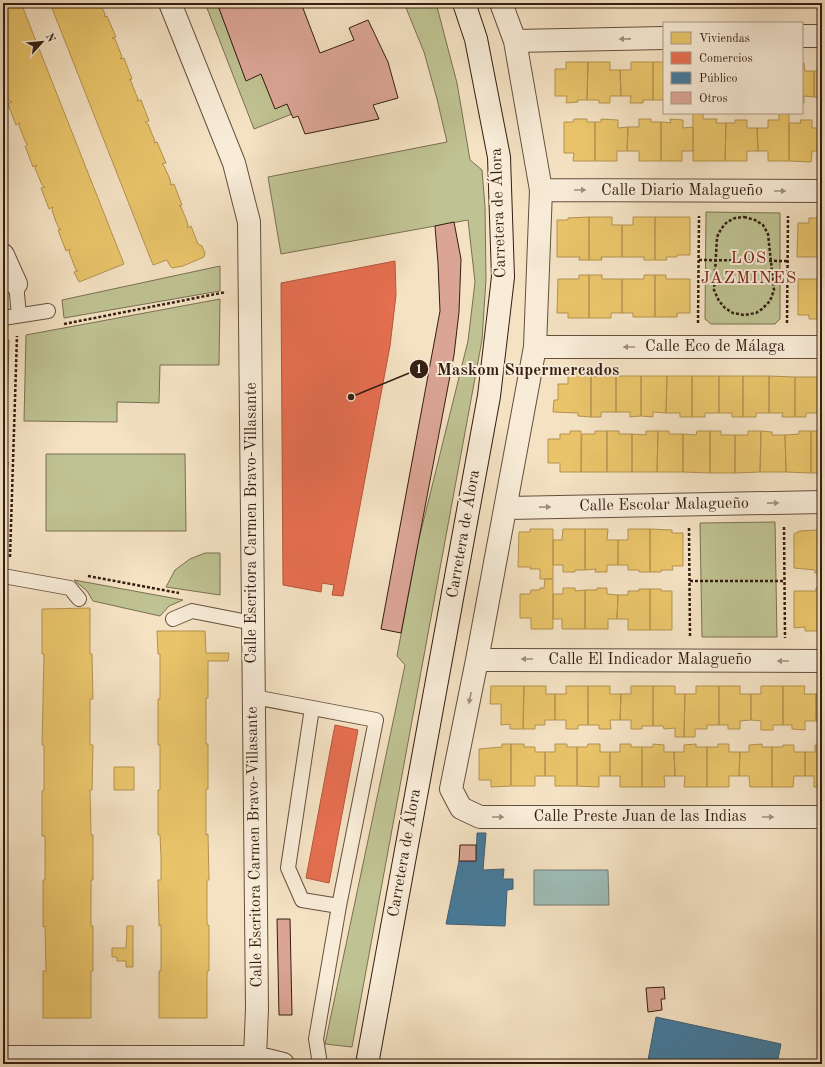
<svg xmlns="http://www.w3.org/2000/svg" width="825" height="1067" viewBox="0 0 825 1067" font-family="'Old Standard TT',serif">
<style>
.green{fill:#bfc292;stroke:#7a7052}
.water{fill:#9dbdb9;stroke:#737d76}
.homes{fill:#e9c46a;stroke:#b39250}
.shops{fill:#e76f51;stroke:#b2573e}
.public{fill:#457b9d;stroke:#405f73}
.building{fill:#dba595;stroke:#351e12}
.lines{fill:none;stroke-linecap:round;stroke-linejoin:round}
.lane-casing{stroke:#654f3e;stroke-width:16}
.street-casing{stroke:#654f3e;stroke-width:24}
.secondary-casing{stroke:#351e12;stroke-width:24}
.path{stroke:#351e12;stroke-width:2.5;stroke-dasharray:3 2;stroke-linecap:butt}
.lane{stroke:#f8ecd8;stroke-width:14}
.street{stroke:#f8ecd8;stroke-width:22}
.secondary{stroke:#f8ecd8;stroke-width:22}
.oneway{fill:#a08f7f}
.labels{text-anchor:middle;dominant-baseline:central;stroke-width:4;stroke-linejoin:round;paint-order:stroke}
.street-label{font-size:16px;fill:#351e12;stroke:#f8ecd8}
.neighbourhood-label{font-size:17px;letter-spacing:1px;fill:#7a1f14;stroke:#f8ecd8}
.leader{fill:none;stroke:#351e12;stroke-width:1.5}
.callout-dot{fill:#351e12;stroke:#f8ecd8;stroke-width:1.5}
.mark-label{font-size:12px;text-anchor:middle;font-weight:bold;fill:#fff}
.callout-label{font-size:17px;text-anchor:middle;font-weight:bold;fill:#351e12;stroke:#f8ecd8;stroke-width:4;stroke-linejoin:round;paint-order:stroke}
</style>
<rect width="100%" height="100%" fill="#f4e2c3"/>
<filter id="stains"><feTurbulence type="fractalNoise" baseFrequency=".005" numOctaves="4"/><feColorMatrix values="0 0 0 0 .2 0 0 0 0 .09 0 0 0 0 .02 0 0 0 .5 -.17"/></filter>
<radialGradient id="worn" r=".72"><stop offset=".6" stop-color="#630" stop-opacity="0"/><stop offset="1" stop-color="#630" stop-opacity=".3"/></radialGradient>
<!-- green -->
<path class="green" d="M205,3H217L246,80L261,74L275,108L287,104L292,114L254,129Z
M404,3H436L457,83L470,160L482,170L485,207L486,279L482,340L352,1047L325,1044L405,665L397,656L418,543L468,341L475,282L468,220L281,254L268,177L447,142L437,99L424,52Z
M706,212L780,213V319L775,324H711L705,319Z
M220,266V291L64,318L62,300Z
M220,299L219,365H160L159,403L117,402V422L24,421L26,335Z
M9,340L6,449H3V341Z
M46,454H185L186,531H46Z
M775,522L777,637H702L700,523Z
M205,553H220V595L166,587L175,570L190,559Z
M74,580L183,600L169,606L160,616L93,601L87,591Z"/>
<!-- water -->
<path class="water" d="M534,870H608L609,905H534Z"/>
<!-- homes -->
<path class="homes" d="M3,3H21L124,264L79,282L74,272L78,271L76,270L69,252L70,249L66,251L58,230L61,229L59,228L56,222L52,210L53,207L49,209L41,188L45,187L42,185L35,168L37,165L33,167L25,146L28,144L26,143L19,126L20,123L16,125L8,104L12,102L9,101L3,86Z
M50,3H100L105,14L104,17L107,16L116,37L112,38L115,39L119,49L122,57L120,59L124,58L132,79L129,80L131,81L135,92L138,99L137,101L141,100L149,121L145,122L148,124L152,134L155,141L154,143L157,142L166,163L162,164L164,166L169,177L171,183L170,185L174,184L182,205L179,206L181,207L186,219L188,225L187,228L191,226L198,244L202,246L205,253L204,257L183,266L172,268L170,266L167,260L153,265Z
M566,62H588L587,100H577L578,102L566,103L567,96H555V69H566Z
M588,62H610V70H620L621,96H610V103H599V100H587Z
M631,62H653V100H643V103H630L631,96H621L620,70H631Z
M653,62H664V103L663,100H653Z
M802,63H804L805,71H814V97L804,96V103H802Z
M814,71H822V97H814Z
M693,113H703V119H717L716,123H726L725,161H693Z
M779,113H789V161H768V151H758L757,128H768V120H779Z
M574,119H587V122H595V161H573L574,153H564V122H573Z
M601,119L618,120V128L628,127L627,151H617V161H595V122H601Z
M639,119H651V122H661V161H639V151H627L628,127H639Z
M670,119L683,120V128L693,127V151H682V161H661V122L671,123Z
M735,120H747V128H757L758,151H747V161H725L726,123H735Z
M800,120H812V128H822V151H812L811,162L789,161V123H801Z
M589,217V260H579L580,257H557V220H568V218Z
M589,217H612V225H622V257H601L602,260H589Z
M633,217H655V260H644V257H622V225H633Z
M655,217H690V255H677V257H666L667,260H655Z
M809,218H822V260H820L821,257H797L798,223H809Z
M579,275H589V318H568V313H557L558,279H579Z
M589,275H602V279H622V313H611V318H589Z
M644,275H655V317H633V313H622V279H644Z
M655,275H666V279H690V313H677V317H655Z
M820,275H822V319H809V315H798V279H820Z
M568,373H591V417L578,416V413L553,412L554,400H558V384H568Z
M591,376H616V412H601V417H591Z
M616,376H641V416L630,417V412H616Z
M641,376H667L666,413L653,412V417L641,416Z
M667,376H692V417H680V413H666Z
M692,376H719V413H705V417H692Z
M719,376H743V417H732V413H719Z
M743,376H769V413H756V417H743Z
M769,376L795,377V417H782L783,413H769Z
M795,377H820V413H806V417H795Z
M820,377H822V413H820Z
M570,431H581V472H560V463H548V439H560V434H570Z
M595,431H607V472H581L582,434H595Z
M607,431H619V434H632V472H607Z
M646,431H658L657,472H632V434L646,435Z
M658,431H669V434H683V472H657Z
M697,431H710V473L683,472V434L696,435Z
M710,431H721V435H735V473H710Z
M748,431H761L760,472L735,473V435H748Z
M761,431L772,432V435H785L786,472H760Z
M799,431H811V473L786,472L785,435L799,434Z
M811,431H822V473H811Z
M530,529H553V579H540V569H530L531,567H518L519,532H530Z
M563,529H585V570H575V572H563V565H553V540H562Z
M585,529H608L607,540H618V565H607V572H595L596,569L585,570Z
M628,529H650V572H639V570H628V565H618V540H628Z
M650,529L672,530V533H683V566H672L673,570H661V572H650Z
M818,530H822V573H815V570L794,568V534L800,531Z
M545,579H553V629H531V618H520V594H530L531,590H540V588H544Z
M563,588H575V591L585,590V629H562V619H553V594H563Z
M597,588H607V594L618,595L617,619H608V629H585V590H597Z
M816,588H822V631H805V627L794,628V591H816Z
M639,589H650V630H628V619H617L618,595H628V591H639Z
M650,589H661V591H672V630H650Z
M90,608V654H92L93,699H90V745H93L92,790H90L91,835H93V880H91V926H93V971H91V1018H43V971H46L45,926L43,927V880H45V836H42V791L44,790V745H42L44,654H42V609Z
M157,631H205L206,653H229L228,661H208V698H206V744H208V789H206V835L208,834L209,880H207V925H209V971H207V1018H159V971H161V925L159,926L158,880H161V857L160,835H158V790H160V745H158V699H160V654H158Z
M491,686H524L523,729H510V724L501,725V704H490Z
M524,686H546V694H555V720H545V725H535V729H523Z
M566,686H588V725H578V729H566V720H555V694H566Z
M588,686H610V694H621L620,720H610L611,729H599V725H588Z
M631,686H653V726H642V729H631V720H620L621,694H631Z
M653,686H675V694H685L684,737H675V728L664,729L663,726H653Z
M696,686H719V725H707V729H695V737H684L685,694H696Z
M719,686H740V694H751V720L740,721V729H728V725H719Z
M761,686H783V725H773V730H761V721L751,720V694H761Z
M783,686H805L804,694H816V721H805V730L792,729V725H783Z
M816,694H822V721H816Z
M502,744H511V786L491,787V780H479V749L502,747Z
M511,744H524V747H535V752H545V776H535V786H511Z
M555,744H567V747H577V786H555V776H545V752H555Z
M588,744H600V752H610V776H599V787L577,786V747H587Z
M620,744H631V747H642V787H620V776H610V752H620Z
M653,744L664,745V752H674L675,776H664L665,787H642V747H653Z
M696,744V747H707V787H684L685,776H675L674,752H684V745Z
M718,744H729V752H740L739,776H729V787H707V747H718Z
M762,744V747H772V787H750L749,776H739L740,752H749V745Z
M783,745H794V752H805V776H794L793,787H772V747H783Z
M815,745H822V787H814V776H805V752H815Z
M114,767H134V790H114Z
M127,926H133V967H126V961H117V957H112V948H126Z"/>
<!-- shops -->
<path class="shops" d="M395,261L396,295L390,346L343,596L332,595L334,585L322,583L321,592L283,585L281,283Z
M335,725L358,730L329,883L306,878Z"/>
<!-- public -->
<path class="public" d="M477,833H486L483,870L504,869L503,879H513V889L507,890L505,926L446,924L459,861H476Z
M656,1017L781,1044L777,1064H669L648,1060Z"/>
<!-- building -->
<path class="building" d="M217,3H301L320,53L354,40L349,28L368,20L388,62L398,98L373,105L379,119L305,134L298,116L293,118L287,104L275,109L261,74L246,81Z
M454,222L461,259L459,312L454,355L401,633L381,629L440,311L438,263L435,226Z
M3,462H8L4,520H3Z
M460,845H476V861H459Z
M277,919H290L292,1015H279Z
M664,987L665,999H661L662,1010L648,1012L646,988Z"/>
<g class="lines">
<!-- lane casing -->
<g class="lane-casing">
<path id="lane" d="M16,284L19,315
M3,318L48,311
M3,576L70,588L79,599
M173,619L192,611L253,623
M254,697L376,720L339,906L316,1039L320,1064
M312,708L288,868L302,900L339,906"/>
</g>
<!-- street casing -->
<g class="street-casing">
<path id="street" d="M170,3L234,163L249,222L257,1009L255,1057
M501,3L515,41L541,190L535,347L477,660L451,789L461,808L480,817H822
M802,36H822
M515,41L664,38
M541,190L822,191
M3,255L16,284
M535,347H822
M506,508L822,502
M477,660L822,661
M3,1057H255L283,1064"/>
</g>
<!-- secondary casing -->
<g class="secondary-casing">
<path id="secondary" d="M367,1064L489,396L503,277L499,157L476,39L464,3"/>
</g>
<!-- path -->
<path class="path" d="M744,217L755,220L763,225L768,234L774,290L770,301L762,309L756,313L744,315L733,313L725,308L719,301L714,290L717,237L721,229L727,222L735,218Z
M699,260L788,261
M698,323L699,216
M787,323L788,216
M64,324L226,292
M784,527L785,638
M689,528L690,637
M10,557L17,336
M88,576L179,593
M690,581H784"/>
<!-- lane -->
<use href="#lane" class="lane"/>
<!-- street -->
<use href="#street" class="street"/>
<!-- secondary -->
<use href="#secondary" class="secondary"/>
</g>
<!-- one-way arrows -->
<defs><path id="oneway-solid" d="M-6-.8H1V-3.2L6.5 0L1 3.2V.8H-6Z"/></defs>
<g class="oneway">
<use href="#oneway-solid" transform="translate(625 39) rotate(179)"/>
<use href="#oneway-solid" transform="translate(580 190)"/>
<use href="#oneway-solid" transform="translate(780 191)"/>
<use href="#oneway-solid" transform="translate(629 347) rotate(-180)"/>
<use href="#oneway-solid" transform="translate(773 503) rotate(-1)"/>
<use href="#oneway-solid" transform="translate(545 507) rotate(-1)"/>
<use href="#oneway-solid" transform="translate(527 659) rotate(-180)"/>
<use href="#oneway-solid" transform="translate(783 661) rotate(-180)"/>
<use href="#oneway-solid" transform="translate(470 698) rotate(101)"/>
<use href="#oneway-solid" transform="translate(498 817)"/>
<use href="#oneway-solid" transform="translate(768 817)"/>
</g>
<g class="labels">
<!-- street labels -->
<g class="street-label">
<text x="682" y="191">Calle Diario Malagueño</text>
<text transform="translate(499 213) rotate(-92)">Carretera de Álora</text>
<text x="715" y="347">Calle Eco de Málaga</text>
<text transform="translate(664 505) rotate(-1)">Calle Escolar Malagueño</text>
<text transform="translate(252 523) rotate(-90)">Calle Escritora Carmen Bravo-Villasante</text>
<text transform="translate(464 534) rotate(-80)">Carretera de Álora</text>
<text x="650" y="660">Calle El Indicador Malagueño</text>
<text x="640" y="817">Calle Preste Juan de las Indias</text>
<text transform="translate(255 847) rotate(-91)">Calle Escritora Carmen Bravo-Villasante</text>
<text transform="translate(405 853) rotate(-80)">Carretera de Álora</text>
</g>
<!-- neighbourhood labels -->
<g class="neighbourhood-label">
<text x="749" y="258">LOS<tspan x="749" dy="20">JAZMINES</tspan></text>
</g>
</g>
<!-- callouts -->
<path class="leader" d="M351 397L419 369"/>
<g class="callout-dot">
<circle cx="351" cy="397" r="4"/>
<circle cx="419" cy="369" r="10"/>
</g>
<g class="mark-label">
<text x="419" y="373">1</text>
</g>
<g class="callout-label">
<text x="528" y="375">Maskom Supermercados</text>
</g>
<!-- margin -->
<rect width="825" height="1067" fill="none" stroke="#f4e2c3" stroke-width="16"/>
<rect x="4" y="4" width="817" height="1059" fill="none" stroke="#351e12" stroke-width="2"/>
<rect x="8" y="8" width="809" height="1051" fill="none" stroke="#351e12"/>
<!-- legend -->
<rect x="663" y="22" width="140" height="92" fill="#f8ecd8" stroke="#aa9a89"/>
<rect x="671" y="32" width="20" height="12" fill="#e9c46a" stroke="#aa9a89"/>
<text x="699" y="42" font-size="12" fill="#351e12">Viviendas</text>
<rect x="671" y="52" width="20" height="12" fill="#e76f51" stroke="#aa9a89"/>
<text x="699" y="62" font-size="12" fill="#351e12">Comercios</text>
<rect x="671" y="72" width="20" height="12" fill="#457b9d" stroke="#aa9a89"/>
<text x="699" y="82" font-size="12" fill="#351e12">Público</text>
<rect x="671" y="92" width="20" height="12" fill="#dba595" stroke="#aa9a89"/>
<text x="699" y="102" font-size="12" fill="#351e12">Otros</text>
<!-- north arrow -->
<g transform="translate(42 42) rotate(63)" stroke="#f8ecd8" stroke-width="3" paint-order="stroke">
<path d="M0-3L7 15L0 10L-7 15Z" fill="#351e12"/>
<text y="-6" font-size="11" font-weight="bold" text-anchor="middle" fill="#351e12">N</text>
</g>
<rect width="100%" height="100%" filter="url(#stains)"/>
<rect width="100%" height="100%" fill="url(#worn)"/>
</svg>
